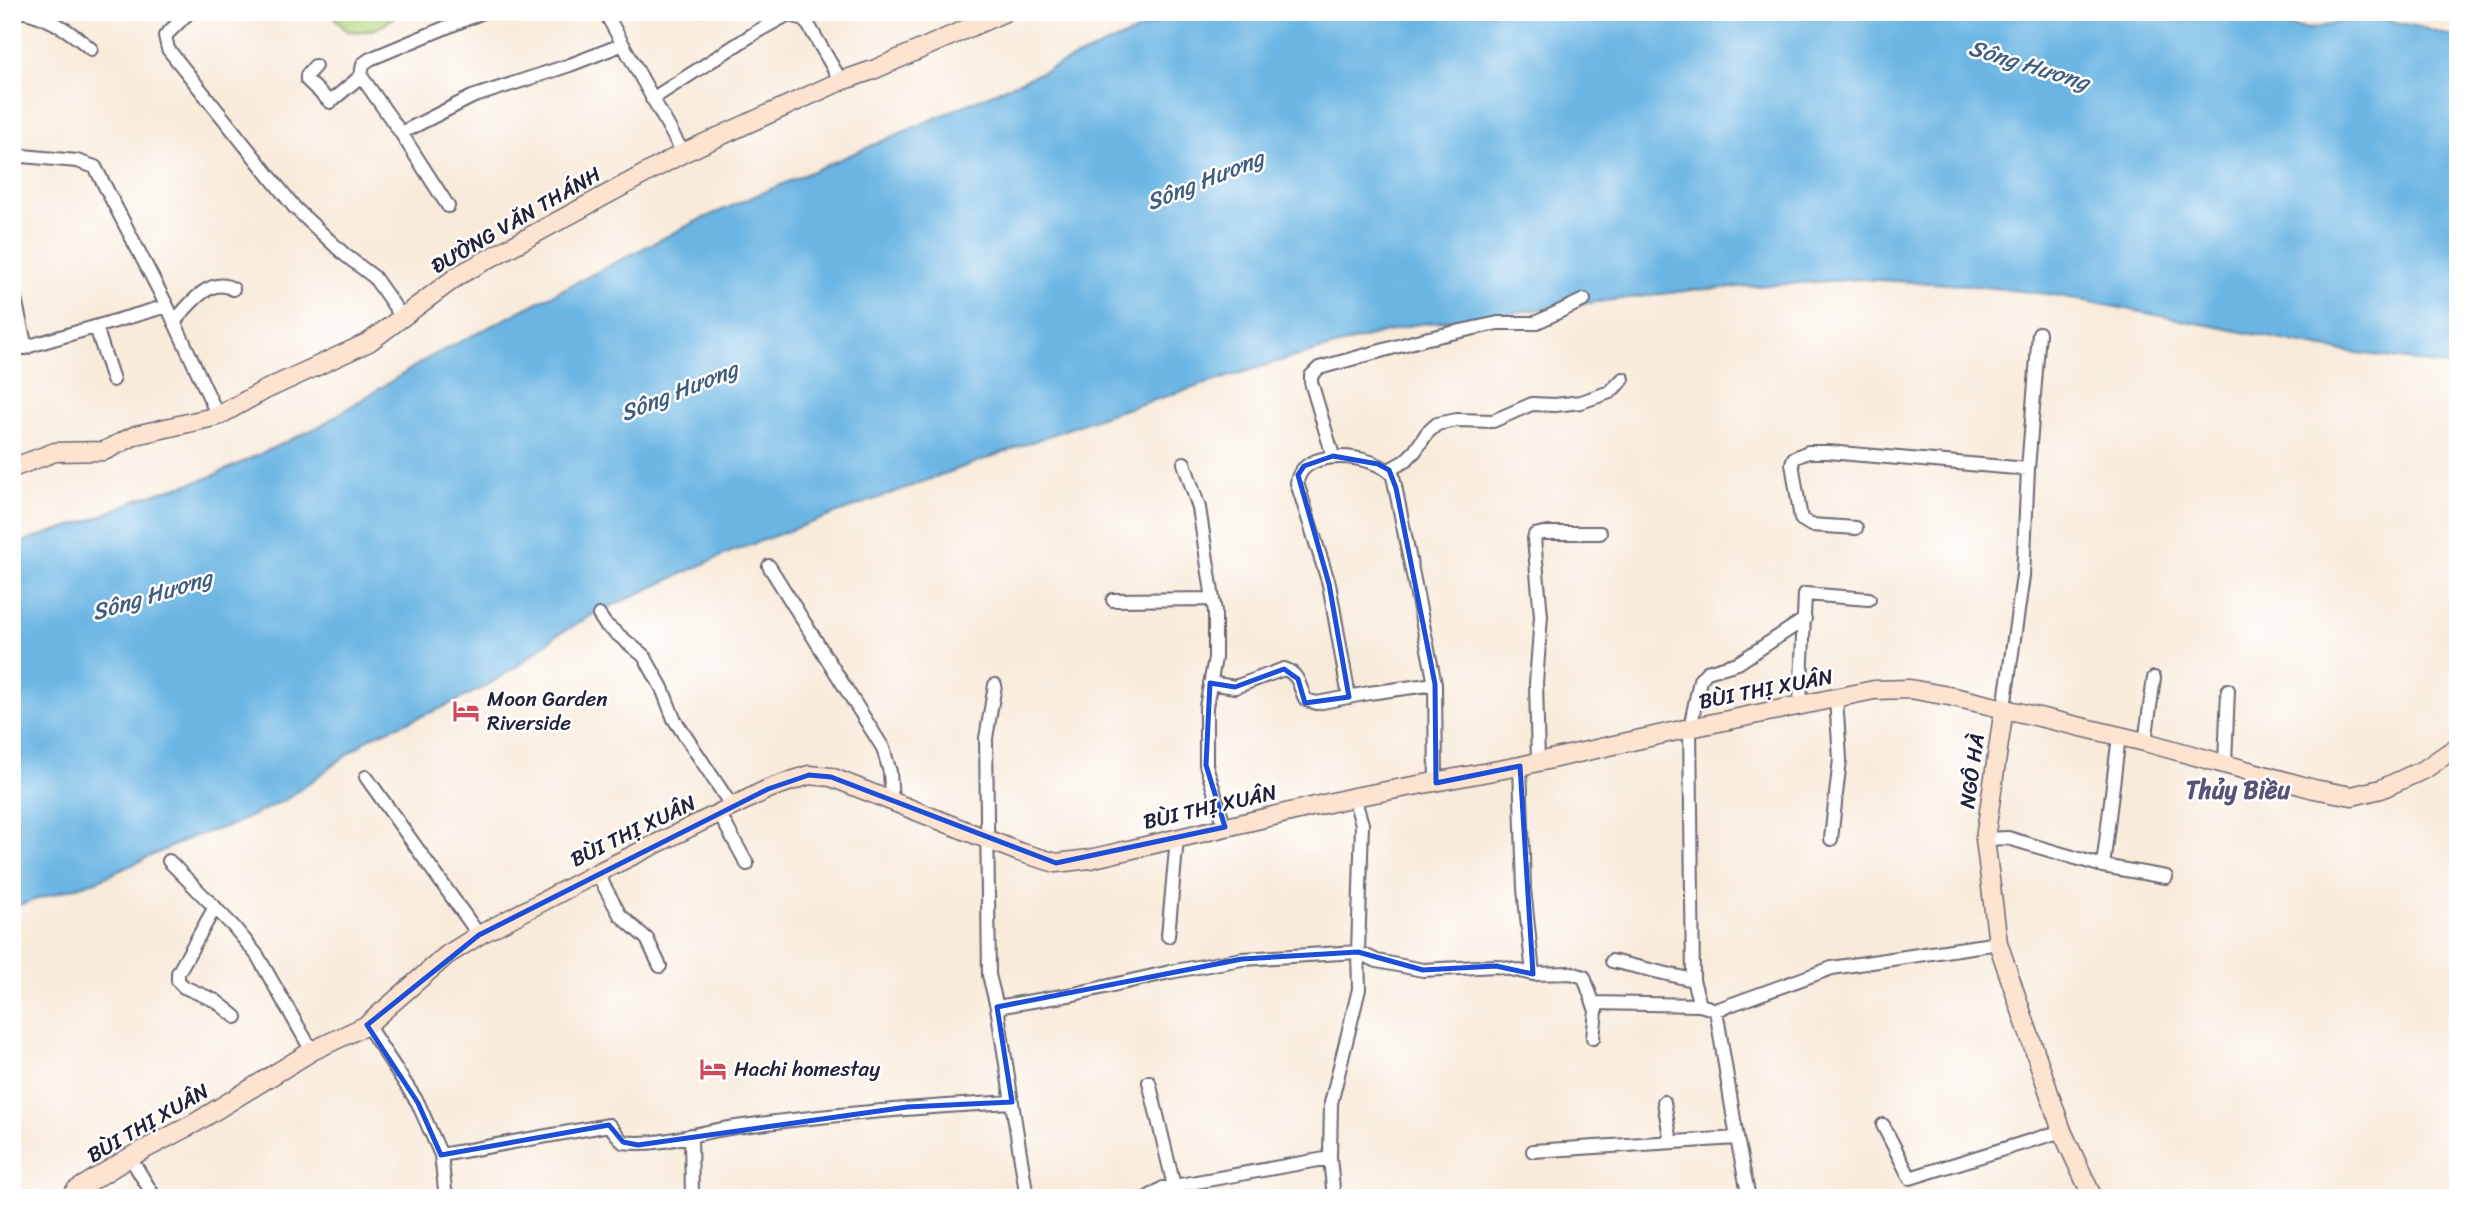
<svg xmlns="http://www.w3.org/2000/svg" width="2470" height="1210" viewBox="0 0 2470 1210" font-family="Sriracha,sans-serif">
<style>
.green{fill:#b4d47b;stroke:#6b7b5b;stroke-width:2}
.water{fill:#6bb5e3;stroke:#466c8f;stroke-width:2}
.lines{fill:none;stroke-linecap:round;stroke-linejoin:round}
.street-casing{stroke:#6d6873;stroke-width:16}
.secondary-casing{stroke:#6d6873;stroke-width:21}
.street{stroke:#fff;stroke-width:12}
.secondary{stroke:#fde4d1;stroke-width:18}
.marked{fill:none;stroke:#1d4ed8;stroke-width:5;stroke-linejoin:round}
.labels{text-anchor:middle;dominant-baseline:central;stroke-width:5;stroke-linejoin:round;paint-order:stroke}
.street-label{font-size:21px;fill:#22223b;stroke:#fff}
.poi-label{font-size:21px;fill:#22223b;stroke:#fff;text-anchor:start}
.water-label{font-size:23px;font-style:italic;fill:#3f5d7e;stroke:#fff}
.quarter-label{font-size:24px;font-weight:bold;fill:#565377;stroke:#fff}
</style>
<rect width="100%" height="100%" fill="#fff"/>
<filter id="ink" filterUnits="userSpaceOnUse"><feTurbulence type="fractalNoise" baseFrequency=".0143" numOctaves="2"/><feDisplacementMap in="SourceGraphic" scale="14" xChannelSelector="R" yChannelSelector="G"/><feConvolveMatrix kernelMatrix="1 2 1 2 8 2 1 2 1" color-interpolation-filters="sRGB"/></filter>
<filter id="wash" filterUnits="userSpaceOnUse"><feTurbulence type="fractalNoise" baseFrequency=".00686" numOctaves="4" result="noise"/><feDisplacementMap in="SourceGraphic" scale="28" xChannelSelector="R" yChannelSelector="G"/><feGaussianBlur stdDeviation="1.57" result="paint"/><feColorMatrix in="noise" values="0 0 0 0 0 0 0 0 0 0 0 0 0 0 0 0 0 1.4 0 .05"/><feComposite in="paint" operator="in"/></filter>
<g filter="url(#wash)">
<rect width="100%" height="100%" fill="#f8ebda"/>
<!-- green -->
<path class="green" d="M330,12H399C381,30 370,33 346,31Z"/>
<!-- water -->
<path class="water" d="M1181,12H2256L2285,26L2310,29L2355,19L2371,17L2419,27L2458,38V367L2323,348L2055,295L1967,285L1860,279L1693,290L1412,325L1276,362L1103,416L728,553L598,612L557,635L520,664L485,687L439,709L373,736L287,799L232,825L192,837L99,880L12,907V547L30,539L97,518L140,498L208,478L318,427L428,358L697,221Z"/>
</g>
<g filter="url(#ink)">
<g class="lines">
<!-- street casing -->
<g class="street-casing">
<path id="street" d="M25,12C51,18 71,32 91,49
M189,12L165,36L168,49L295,208L345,255L374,277L402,317
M605,12L683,153
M12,17L16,12
M315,66L307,75V80L330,102L361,76L401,133L472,97L570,65L621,45
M361,76L363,64L370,59L483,12
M652,99L758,31L787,15L802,18L809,26L841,81
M401,133L448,206
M12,155L77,161L95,167L167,306L218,416
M12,285L26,348
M174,322C188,306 210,275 233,289
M96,327L113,380
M12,351L167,306
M1333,456L1311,382V376L1319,368L1424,339L1498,323H1535L1584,300
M1184,463L1199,508L1215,612V658L1206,707V765L1225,827
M1389,470L1405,461L1415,451L1427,433L1437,424L1457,420L1493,421L1532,404L1555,405L1581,402L1610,392L1623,379
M1856,528L1811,525L1801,519L1792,463L1794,458L1808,452H1828L2028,469
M769,566L883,748L890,772L892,802
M1113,600L1213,599
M599,615L605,624L644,656L662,688L674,719L733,808
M1210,683L1235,687L1284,669C1300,674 1299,688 1306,700L1317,703L1369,693L1435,684
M995,685L986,738L989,975L997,1007L1027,1198
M1349,697L1329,584L1297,483C1301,446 1376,453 1393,476L1435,684L1436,783
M1800,705L1805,594L1869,599
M2004,708L2023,576L2028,469L2039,333
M2145,742L2154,678
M1538,762L1536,683L1541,616L1534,539L1535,535L1543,533H1600
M2225,763L2228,690
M1520,766L1524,889L1533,974
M366,777L479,935
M720,815L747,864
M1831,839L1840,759L1836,698
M1985,839L2008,838L2103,866L2166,877
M169,861L234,927L257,955L312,1051
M2103,866L2119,736
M597,873L620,915L647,939L660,966
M215,907L178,973V981L184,987L216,1001L236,1017
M1168,936L1177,838
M1612,961L1693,980
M1594,1003L1700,1005
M997,1007L1074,994L1170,972L1242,959L1358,952L1377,961L1423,970L1496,966L1533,974L1571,973L1584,977L1596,1011L1593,1038
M1716,1010L1832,968L1998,943
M367,1025L418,1103L441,1155L609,1125L623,1142C658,1147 695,1133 729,1128C823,1115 917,1107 1012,1102
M1149,1082L1174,1186
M1664,1102L1671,1142
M1883,1125L1910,1178L2062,1131
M691,1135L692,1198
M1533,1151L1737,1138
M441,1155L446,1198
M130,1157L155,1198
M1330,1158L1334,1198
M1147,1198L1163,1188L1330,1158L1331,1103L1359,989L1358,952L1362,824L1354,797
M1749,1198L1737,1138L1716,1010L1700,1005L1693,980L1690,728L1700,680L1707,672L1738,663L1805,619"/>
</g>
<!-- secondary casing -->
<g class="secondary-casing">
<path id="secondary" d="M12,468L55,452L104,451L136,435L218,416L265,390L369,342L459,275L683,153L841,81L873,70L1005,12
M2004,708L1985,839L1998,943L2062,1131L2093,1198
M70,1198L75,1191L130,1157L195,1123L312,1051L367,1025L447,955L479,935L597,873L768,789L809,775L831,777L1019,852L1056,863L1090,859L1354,797L1520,766L1690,728L1874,690L1910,689L1954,697L2145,742L2314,789L2352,796L2381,789L2425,769L2458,746"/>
</g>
<!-- street -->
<use href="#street" class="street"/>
<!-- secondary -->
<use href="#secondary" class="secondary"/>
</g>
</g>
<!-- marked area -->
<path class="marked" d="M1333,456L1378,464L1389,470L1396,488L1435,684L1436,783L1520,766L1533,974L1496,966L1423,970L1358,952L1242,959L997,1007L1012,1102L907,1107L638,1145L623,1142L609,1125L441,1155L418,1103L367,1025L479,935L768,789L809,775L831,777L1056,863L1225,827L1206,765L1210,683L1235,687L1284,669L1298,679L1305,703L1349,697L1329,584L1298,475L1304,466Z"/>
<!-- icons -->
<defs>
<g id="hotel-bare" transform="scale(2.1)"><path d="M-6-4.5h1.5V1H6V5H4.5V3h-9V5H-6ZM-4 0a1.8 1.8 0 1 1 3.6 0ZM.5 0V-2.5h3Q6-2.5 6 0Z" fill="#d1495b" stroke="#fff" stroke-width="2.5" paint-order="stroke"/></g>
</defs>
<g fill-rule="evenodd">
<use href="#hotel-bare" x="466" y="711"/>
<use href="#hotel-bare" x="713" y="1069"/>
</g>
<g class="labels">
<!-- street labels -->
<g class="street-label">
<text transform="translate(516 220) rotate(-30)">ĐƯỜNG VĂN THÁNH</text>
<text transform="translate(1766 689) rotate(-11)">BÙI THỊ XUÂN</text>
<text transform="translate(1972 771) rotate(-82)">NGÔ HÀ</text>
<text transform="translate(1210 807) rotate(-13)">BÙI THỊ XUÂN</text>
<text transform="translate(633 831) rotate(-26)">BÙI THỊ XUÂN</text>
<text transform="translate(148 1123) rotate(-30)">BÙI THỊ XUÂN</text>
</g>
<!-- poi labels -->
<g class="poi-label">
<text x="487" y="699">Moon Garden<tspan x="487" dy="24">Riverside</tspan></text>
<text x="734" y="1069">Hachi homestay</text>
</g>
<!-- water labels -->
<g class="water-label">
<text transform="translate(2029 65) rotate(17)">Sông Hương</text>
<text transform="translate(1205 180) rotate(-22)">Sông Hương</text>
<text transform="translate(679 391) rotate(-22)">Sông Hương</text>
<text transform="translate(152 595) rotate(-17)">Sông Hương</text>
</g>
<!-- quarter labels -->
<g class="quarter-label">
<text x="2238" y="790">Thủy Biều</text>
</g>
</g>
<!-- margin -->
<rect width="2470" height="1210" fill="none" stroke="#fff" stroke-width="42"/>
</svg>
